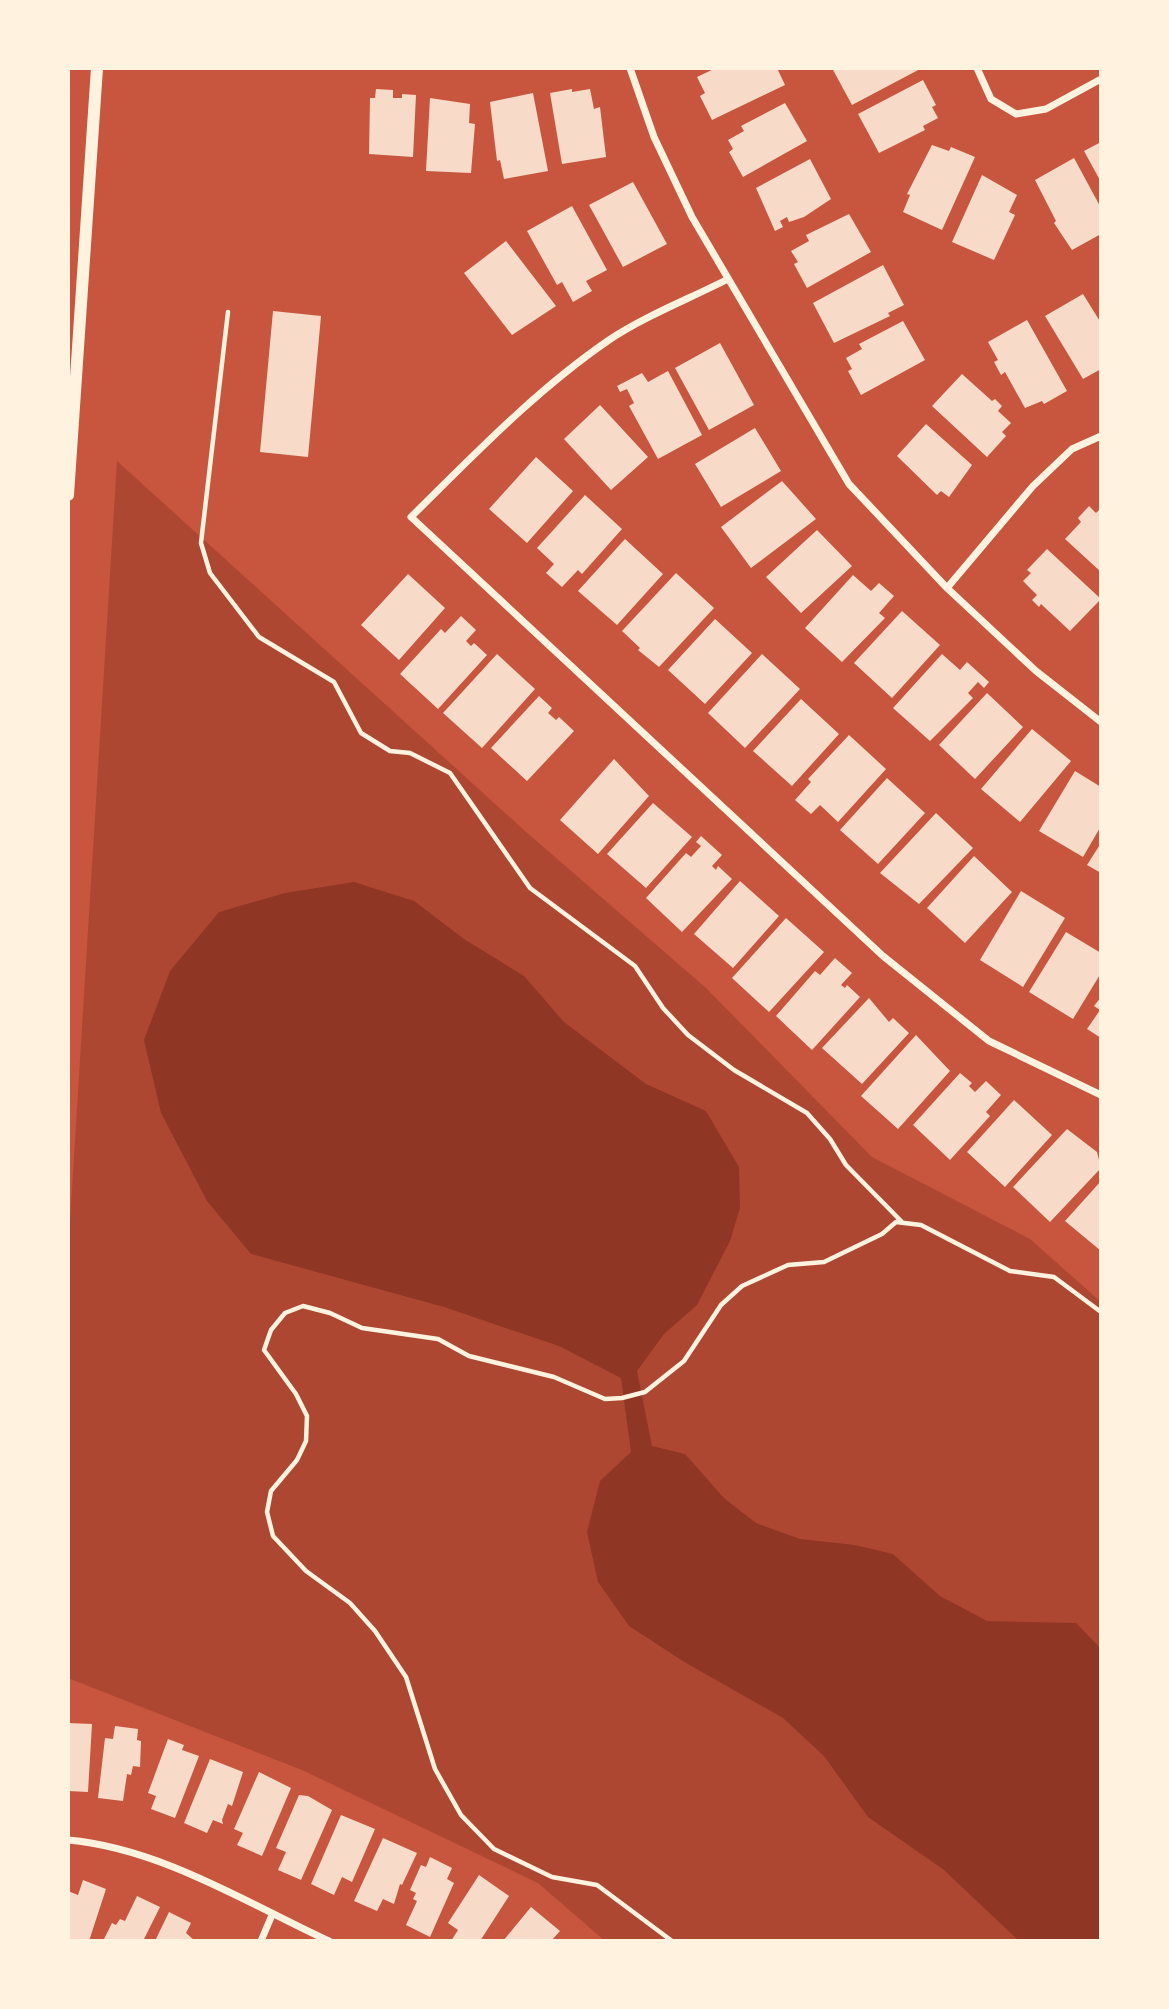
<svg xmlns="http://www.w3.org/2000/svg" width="1169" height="2009" viewBox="0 0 1169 2009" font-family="'Varela Round',sans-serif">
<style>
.green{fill:#ae4732}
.water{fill:#8f3625}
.building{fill:#f7dbc8}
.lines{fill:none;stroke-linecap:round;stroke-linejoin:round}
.path{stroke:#fff3e0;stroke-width:4.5}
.minor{stroke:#fff3e0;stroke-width:7}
.tertiary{stroke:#fff3e0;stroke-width:12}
</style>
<rect width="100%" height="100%" fill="#c8553d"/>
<!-- green -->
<path class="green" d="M117,461L525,831L706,988L872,1157L1030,1239L1101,1302V1941H605L538,1883L302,1770L68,1678V1254Z"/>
<!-- water -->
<path class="water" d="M354,882L414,901L464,939L524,976L564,1022L646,1084L706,1111L739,1167L740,1208L730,1241L697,1305L664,1334L637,1371L652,1446L685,1454L724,1498L756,1523L800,1539L855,1545L893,1554L940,1596L987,1621L1076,1623L1101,1649V1941H1019L944,1870L868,1817L824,1756L783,1718L686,1663L629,1626L598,1582L587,1532L600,1481L631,1452L621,1378L559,1346L444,1307L251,1254L207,1201L161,1113L144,1040L170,971L219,912L285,893Z"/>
<!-- building -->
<path class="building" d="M716,68H777L785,85L712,120L700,96L705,93L697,77Z
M832,68H922L852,105Z
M923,80L936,105L932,107L938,118L923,126L925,130L879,153L858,114Z
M376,89L393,90V98H402V94L416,95L413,157L369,154L370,98H375Z
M572,89V92L590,89L594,109L600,107L606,157L562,164L550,93Z
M533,93L548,171L504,179L500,160L497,161L490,102Z
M430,98L470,104L469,123L475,124L471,173L426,171Z
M785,103L807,141L743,177L729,152L733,149L728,140L744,131L741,126Z
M1101,142V182L1084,151Z
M932,145L949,151L951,147L975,157L942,230L903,212L910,195L907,194Z
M1074,158L1101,208V234L1072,250L1054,223L1056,221L1035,180Z
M810,159L831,199L804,217L789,222L787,217L780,221L783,227L775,231L756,188Z
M982,175L1017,195L1009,212L1015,215L994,260L952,242Z
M633,182L667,244L623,267L589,205Z
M572,206L607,270L586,281L592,291L573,302L562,282L557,285L527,231Z
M849,214L871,252L807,288L794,264L798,262L791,251L809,241L806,235Z
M506,241L556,306L512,335L464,273Z
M883,265L904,305L888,313L890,316L834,343L813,303Z
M1083,294L1101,323V369L1083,379L1045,316Z
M273,311L321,316L308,457L260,452Z
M1027,320L1067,391L1044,404L1042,401L1025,408L1005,372L1001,375L994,362L998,360L988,342Z
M903,321L925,360L861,395L848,371L852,369L846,358L862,349L859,344Z
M720,343L754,405L709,430L675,368Z
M668,371L702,435L658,459L629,406L634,403L627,389L620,392L617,386L642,373L648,382Z
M962,374L992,401L995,399L1002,406L998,411L1011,423L1002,432L1006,436L987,457L932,406Z
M600,405L648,457L611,490L564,439Z
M926,424L972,465L949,497L941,491L937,495L897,456Z
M755,428L781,471L721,507L695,464Z
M536,457L573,491L527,543L489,509Z
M782,481L816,519L751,568L721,527Z
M585,495L622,529L582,574L578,570L562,587L546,573L554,564L537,548Z
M1089,506L1096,513L1101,508V572L1065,539L1081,522L1078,518Z
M817,530L852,566L801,613L766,577Z
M625,539L663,574L617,625L578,591Z
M1047,549L1101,599L1070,631L1041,604L1039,607L1032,600L1037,595L1023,581L1031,573L1027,570Z
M676,573L714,608L659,667L638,650L640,648L622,631Z
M408,574L445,608L399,660L361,625Z
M853,575L871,591L879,583L894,596L879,613L885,618L842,662L805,628Z
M902,611L940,645L892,698L854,663Z
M461,616L476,630L466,641L471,646L474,643L487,655L438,709L400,674L441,629L445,633Z
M715,619L752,653L705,704L668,670Z
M497,654L535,689L482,748L443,713Z
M762,654L800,689L745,748L708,713Z
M942,654L960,670L967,662L989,682L984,688L978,682L968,693L973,698L930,741L893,708Z
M987,693L1023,727L975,779L939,745Z
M539,696L552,708L548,713L556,720L559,717L574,731L527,781L491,748Z
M801,699L839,734L792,786L753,751Z
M1032,729L1071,761L1020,822L981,789Z
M849,735L886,769L838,822L820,805L811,814L795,800L811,782L808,779Z
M614,759L649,796L598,854L560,820Z
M1075,771L1101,787V826L1083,857L1039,831Z
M887,778L925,813L878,864L840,830Z
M653,803L692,837L646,888L607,854Z
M936,813L973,848L919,904L880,873Z
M701,836L722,855L712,866L716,870L718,866L732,879L682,932L646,898L686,853L691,857L701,846L696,842Z
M1101,843V873L1087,865Z
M974,856L1012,892L965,943L927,908Z
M740,881L779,916L733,968L694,934Z
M1021,891L1065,918L1023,987L980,960Z
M786,918L824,952L769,1012L732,978Z
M1066,932L1101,953V973L1073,1019L1029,992Z
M835,958L852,973L841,985L845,988L847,985L860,997L812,1050L776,1016L815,971L820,975Z
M1101,997V1038L1087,1029L1100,1010L1094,1006Z
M869,998L889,1022L893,1018L909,1033L862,1084L822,1048Z
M916,1035L950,1071L898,1129L861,1096Z
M960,1073L972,1083L969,1086L975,1092L986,1081L1001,1095L986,1112L990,1116L950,1160L913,1125Z
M1014,1100L1052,1135L1005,1187L967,1152Z
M1067,1129L1097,1152L1101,1168L1050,1222L1013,1187Z
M1101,1181V1251L1065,1221Z
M68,1723L92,1724L88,1792L68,1791Z
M115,1726L138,1729L137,1740L141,1741L140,1767L133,1766L131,1775L127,1774L123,1801L98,1798L105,1738L113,1739Z
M168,1739L184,1745L182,1750L199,1756L175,1818L151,1809L156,1796L148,1793Z
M210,1759L243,1772L232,1806L228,1804L222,1820L223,1824L213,1820L207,1833L184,1823Z
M259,1772L291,1788L262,1856L237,1845L243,1833L234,1829Z
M299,1795L308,1796L332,1810L301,1880L278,1870L286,1852L276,1848Z
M341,1815L375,1829L352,1882L342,1877L334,1895L311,1884Z
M383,1838L417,1853L402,1885L400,1884L394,1904L383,1899L377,1911L354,1901Z
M430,1857L452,1868L447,1879L454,1883L430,1937L406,1925L417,1901L413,1899L416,1893L410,1890L421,1865L426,1867Z
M479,1875L509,1896L480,1941H451L458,1930L448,1923Z
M83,1880L106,1889L89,1941H68V1891L78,1895Z
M137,1896L160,1907L143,1941H103L112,1923L116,1925L120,1919L125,1921Z
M531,1907L560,1931L551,1941H503Z
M169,1912L191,1923L186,1933L195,1941H155Z"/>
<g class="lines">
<!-- path -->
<path class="path" d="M228,312L201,543L210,573L259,637L334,682L361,733L390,751L410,753L450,773L530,888L635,966L663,1008L688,1035L734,1070L807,1113L830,1139L846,1165L902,1222
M672,1941L597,1885L552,1877L494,1849L461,1815L435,1769L406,1677L375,1631L350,1603L306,1571L273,1536L267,1512L271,1491L297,1460L306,1441L307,1416L296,1394L264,1350L271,1330L285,1313L303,1306L330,1313L362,1328L438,1339L469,1356L554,1377L605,1399L622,1398L645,1392L684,1361L721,1305L742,1286L788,1265L824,1262L882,1234L896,1222L921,1225L1010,1271L1054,1277L1101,1312"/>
<!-- minor -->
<path class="minor" d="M630,68L654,137L692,217L849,484L947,588L1036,671L1101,722
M977,68L991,99L1016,114L1046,109L1101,79
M728,279C689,299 645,316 609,340C536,390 474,455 411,517L883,956L989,1041L1101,1095
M947,588L1033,486L1072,449L1101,436
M68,1840C160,1848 247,1903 329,1941
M261,1941L272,1915"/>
<!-- tertiary -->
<path class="tertiary" d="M68,495L97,68"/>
</g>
<!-- border -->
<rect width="1169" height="2009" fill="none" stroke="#fff3e0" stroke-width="140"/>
</svg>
